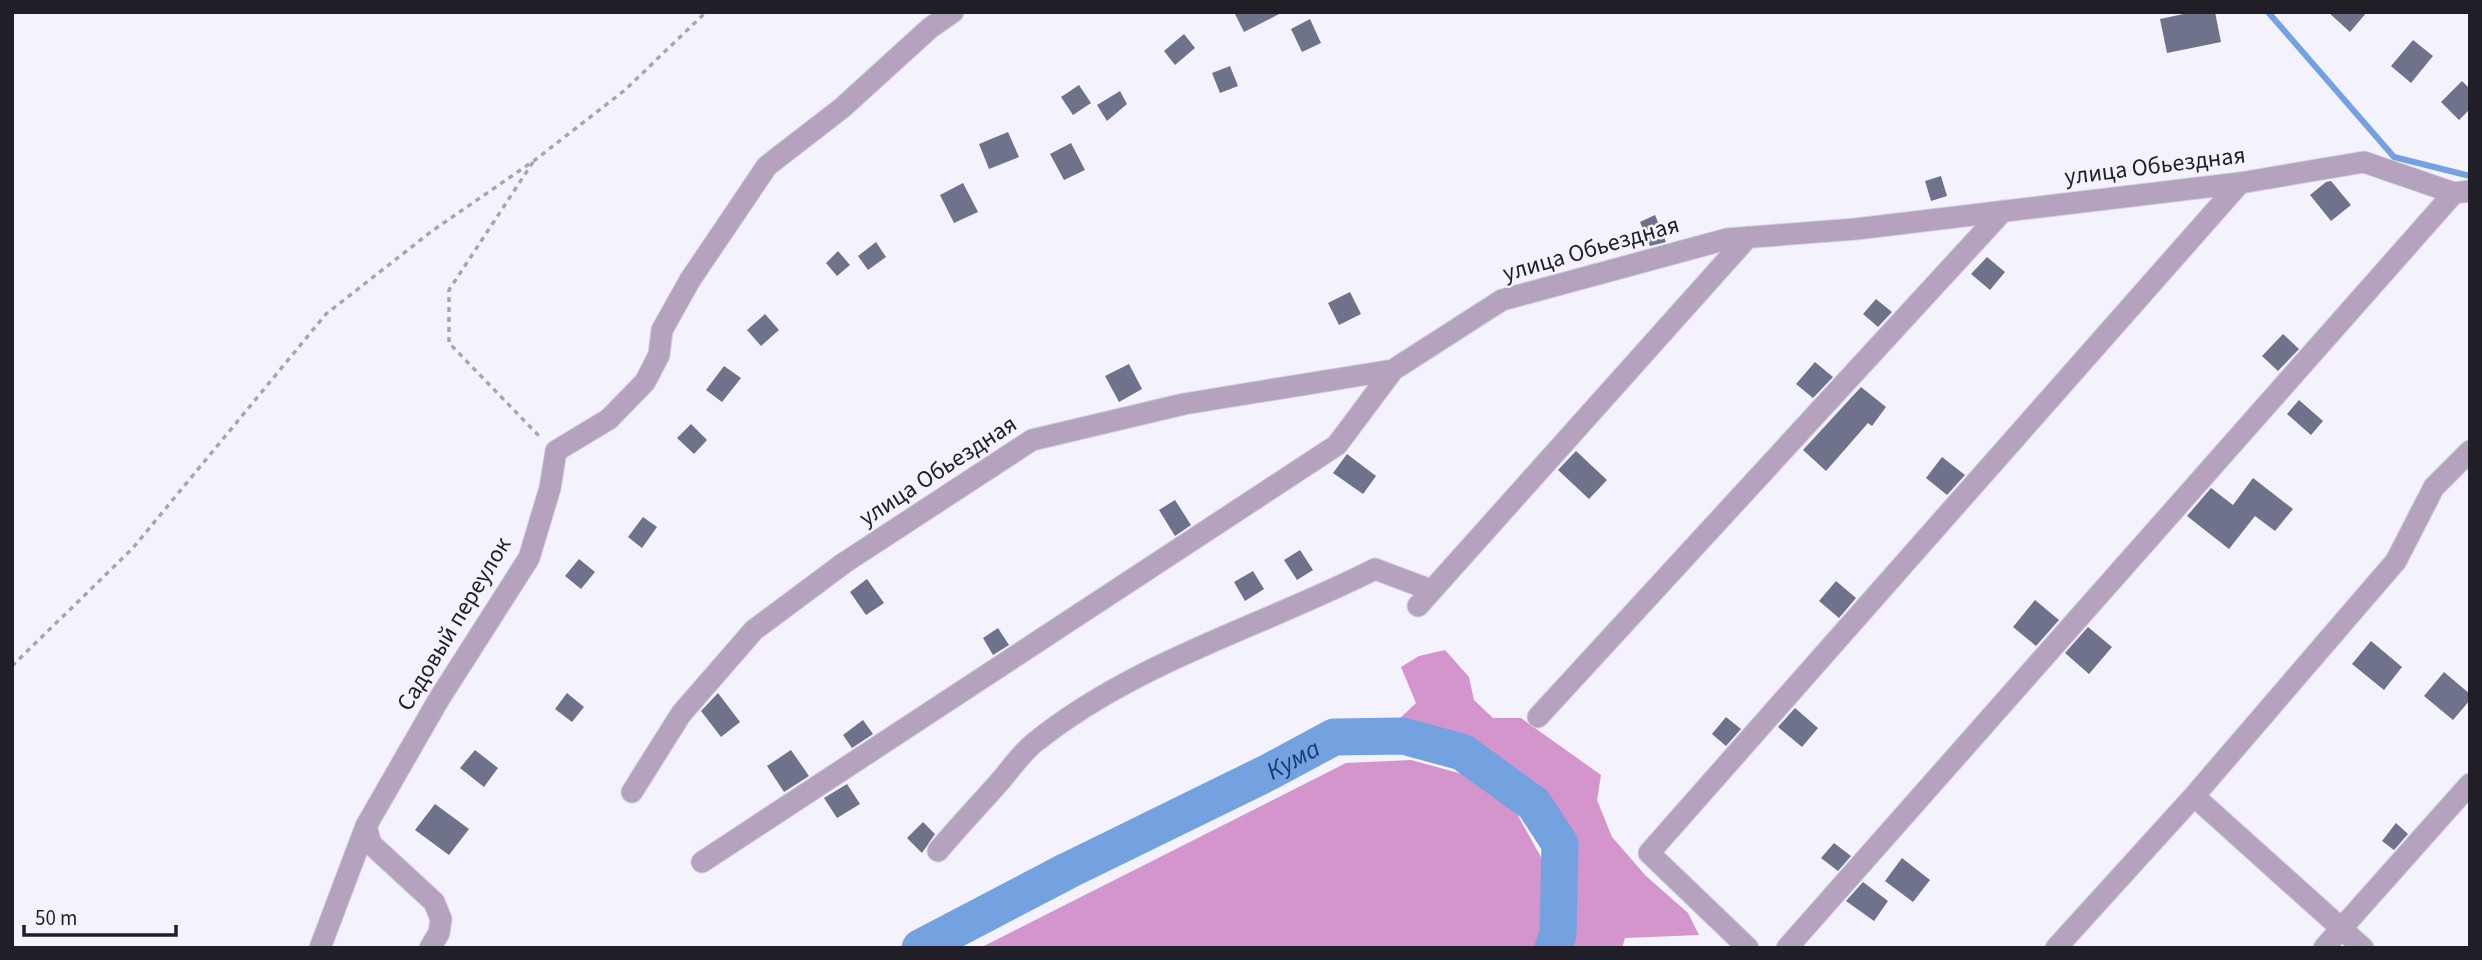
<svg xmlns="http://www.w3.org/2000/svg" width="2482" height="960" viewBox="0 0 2482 960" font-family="'Source Sans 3',sans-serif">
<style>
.forest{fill:#d395cc}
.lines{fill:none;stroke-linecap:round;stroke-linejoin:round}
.stream{stroke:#74a1df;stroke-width:6}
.river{stroke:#74a1df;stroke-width:37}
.building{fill:#6e738b}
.minor-casing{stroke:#d1d0db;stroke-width:23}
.path{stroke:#a7a5b0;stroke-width:3.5;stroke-dasharray:5 5;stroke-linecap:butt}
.minor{stroke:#b4a2bf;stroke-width:21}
.labels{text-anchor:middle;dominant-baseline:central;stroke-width:5;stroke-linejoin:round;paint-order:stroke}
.street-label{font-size:24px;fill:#201e27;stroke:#f3f2fd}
.water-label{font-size:26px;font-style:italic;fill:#123d75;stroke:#f3f2fd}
</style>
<rect width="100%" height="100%" fill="#f3f2fd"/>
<!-- forest -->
<path class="forest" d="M1445,650L1469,677L1474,700L1493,718H1521L1601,775L1597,800L1612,837L1646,876L1688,913L1699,935L1625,938L1622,948H1565L1569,935L1568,839L1543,798L1527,784L1462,739L1424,725L1397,721L1416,703L1401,667L1419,656Z
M1411,760L1477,778L1517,814L1542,859L1545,924L1535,948H980L1346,763Z"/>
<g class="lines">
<!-- stream -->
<path class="stream" d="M2268,12L2394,157L2470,176"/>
<!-- river -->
<path class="river" id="s1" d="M920,948L1067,871L1269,772L1334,737L1403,736L1462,752L1534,804L1560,844L1558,934L1553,948"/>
</g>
<!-- building -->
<path class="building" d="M1234,12H1283L1244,32Z
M2193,12H2215L2221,42L2167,53L2160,19Z
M2328,12H2367L2350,32Z
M1310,19L1321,43L1302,52L1291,29Z
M1184,34L1195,48L1175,65L1164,51Z
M2413,40L2433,56L2411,83L2391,66Z
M1230,66L1238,86L1220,93L1212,73Z
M2462,81L2470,89V109L2459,120L2441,102Z
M1079,85L1091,103L1073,115L1061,97Z
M1120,91L1127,104L1107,121L1097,105Z
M1008,132L1019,157L989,169L979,144Z
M1071,143L1085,170L1064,180L1050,154Z
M1941,176L1947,196L1931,201L1925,181Z
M2331,181L2351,205L2331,221L2310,195L2326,182Z
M963,183L978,212L954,223L940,195Z
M1655,215L1666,242L1650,246L1640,222Z
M876,242L886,257L868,270L858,256Z
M838,251L850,265L837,276L826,263Z
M1987,257L2005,272L1990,290L1971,274Z
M1350,292L1361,314L1339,325L1328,303Z
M1876,299L1892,312L1878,327L1863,314Z
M765,314L779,330L761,346L747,330Z
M2283,334L2299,349L2278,371L2262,356Z
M1815,362L1833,377L1813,398L1796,384Z
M1129,364L1142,389L1119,402L1105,376Z
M724,366L741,378L722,402L706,390Z
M1861,387L1886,407L1872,426L1868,423L1826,471L1803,450Z
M2299,400L2323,421L2311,435L2287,414Z
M691,424L707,440L694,454L677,438Z
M1576,451L1607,480L1589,499L1558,470Z
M1347,454L1376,476L1363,494L1333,473Z
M1942,457L1965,475L1947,495L1926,478Z
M2253,478L2293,509L2275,531L2255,516L2229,549L2187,516L2211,488L2233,505Z
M1175,500L1191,525L1175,536L1159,510Z
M643,517L657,527L642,548L628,537Z
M1300,550L1313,570L1297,580L1284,560Z
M579,559L595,572L581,589L565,576Z
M1253,571L1264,589L1245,601L1234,582Z
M867,579L884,603L866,615L850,592Z
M1836,581L1856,598L1839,618L1819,601Z
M2035,600L2059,620L2036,646L2013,627Z
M2088,627L2112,647L2089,674L2065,653Z
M998,628L1009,645L993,655L983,638Z
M2371,641L2402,667L2384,690L2352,664Z
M2444,672L2470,694V700L2453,720L2424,696Z
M567,693L584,707L572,722L555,709Z
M718,693L740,722L721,737L701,711Z
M1795,708L1818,728L1802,747L1778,727Z
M1726,717L1741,729L1726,746L1712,734Z
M863,720L873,734L852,748L843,735Z
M475,750L498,768L484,787L460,768Z
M791,750L809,776L784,792L767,766Z
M847,784L860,804L837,818L824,798Z
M435,804L469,829L449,855L415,830Z
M923,822L935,834L922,853L907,838Z
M2396,823L2408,834L2394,850L2382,841Z
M1834,843L1851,856L1838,871L1821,858Z
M1902,858L1930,880L1913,902L1885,881Z
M1863,882L1888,901L1874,921L1846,901Z"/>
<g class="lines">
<!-- minor casing -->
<g class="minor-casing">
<path id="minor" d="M1418,606L1748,237
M1538,717L2003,211
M632,792L681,714L754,630L844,563L1032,440L1184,404L1393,370L1502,300L1727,239L1856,229L2240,183L2364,162L2454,193L2470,191
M2194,796L2363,948
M366,826L371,844L434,902L441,919L439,933L430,948
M938,851C959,826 981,803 1002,779C1012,767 1022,753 1034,743C1134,662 1261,627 1375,569L1431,590
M702,862L1337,445L1393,370
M320,948L366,826L439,699L529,558L550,488L556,451L609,419L645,382L659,355L662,330L690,280L767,166L842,108L930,28L953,12
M1748,948L1649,853L2240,183
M1787,948L2454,193
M2056,948L2194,796L2396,561L2434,487L2470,451
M2324,948L2470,784"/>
</g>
<!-- path -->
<path class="path" d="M533,162L449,290V343L541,438
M12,666L133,548L326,314L432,231L535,160L625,90L706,12"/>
<!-- minor -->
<use href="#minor" class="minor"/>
</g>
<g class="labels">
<!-- street labels -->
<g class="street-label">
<text transform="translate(2155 166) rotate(-7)">улица Обьездная</text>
<text transform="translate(1591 249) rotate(-16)">улица Обьездная</text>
<text transform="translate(938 471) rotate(-33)">улица Обьездная</text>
<text transform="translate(454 624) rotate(-59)">Садовый переулок</text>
</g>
<!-- water labels -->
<g class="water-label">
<text stroke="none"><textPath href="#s1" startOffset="418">Кума</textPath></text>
</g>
</g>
<!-- border -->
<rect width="2482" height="960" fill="none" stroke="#201e27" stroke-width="28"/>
<!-- scale -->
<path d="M24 925v10h152v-10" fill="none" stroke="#201e27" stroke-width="3.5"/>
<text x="35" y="925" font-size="21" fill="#201e27" stroke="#f3f2fd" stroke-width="5" paint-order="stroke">50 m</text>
</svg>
